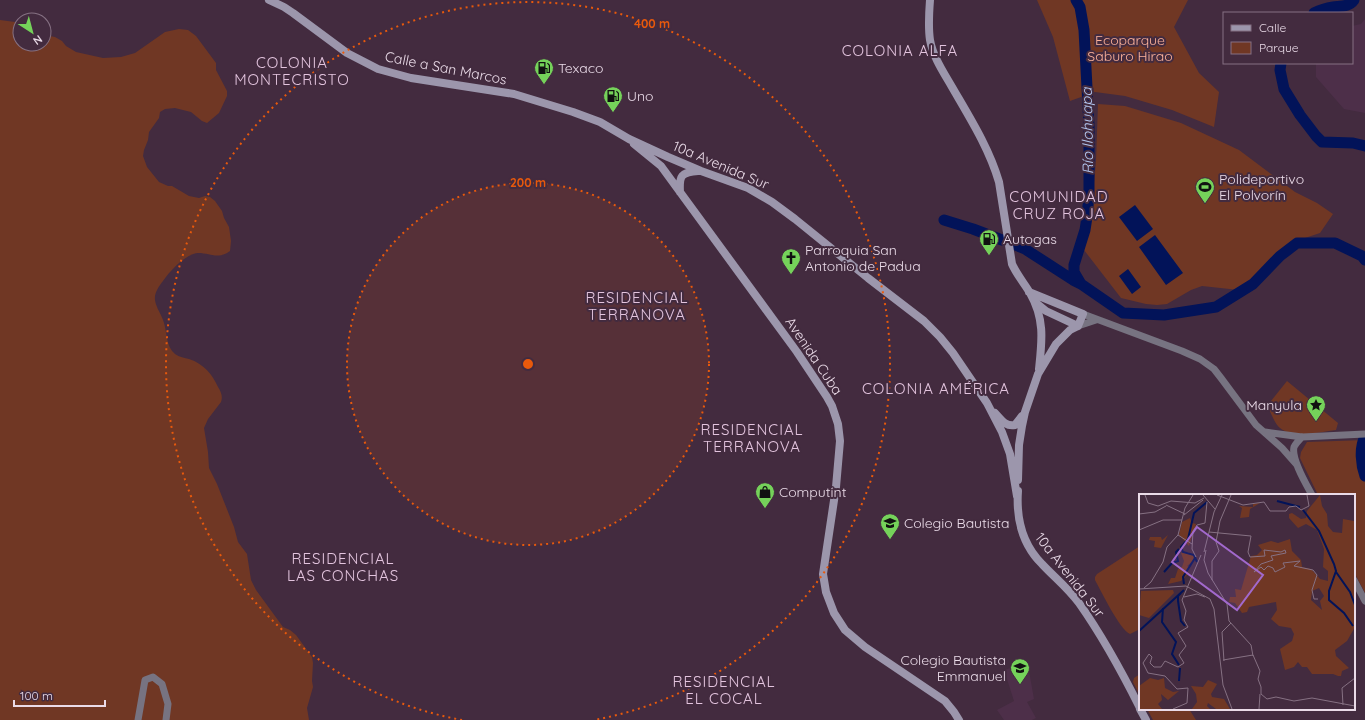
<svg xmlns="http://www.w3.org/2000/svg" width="1365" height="720" viewBox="0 0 1365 720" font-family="Quicksand,sans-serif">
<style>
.built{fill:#4d2f49}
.green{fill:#703724}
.water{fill:#021359}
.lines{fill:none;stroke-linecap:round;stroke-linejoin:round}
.river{stroke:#021359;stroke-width:11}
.tertiary{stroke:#777381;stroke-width:7}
.secondary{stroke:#9c96ac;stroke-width:8}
.ring{fill:none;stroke:#e8590c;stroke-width:2;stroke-dasharray:2 4}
.labels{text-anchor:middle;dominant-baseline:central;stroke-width:4;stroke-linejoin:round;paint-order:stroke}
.park-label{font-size:14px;fill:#fdb29a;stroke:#432b3f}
.street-label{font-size:14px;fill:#eadbe8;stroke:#432b3f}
.poi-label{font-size:14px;fill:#eadbe8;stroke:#432b3f;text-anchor:start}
.neighbourhood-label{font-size:15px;letter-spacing:1px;fill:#e3c4de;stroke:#432b3f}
.water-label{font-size:15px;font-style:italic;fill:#b4c8f2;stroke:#432b3f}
.inset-river{fill:none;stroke:#021359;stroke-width:2}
.inset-road{fill:none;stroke:#867183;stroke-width:1}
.view{fill:#a269cd;fill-opacity:0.15;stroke:#a269cd;stroke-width:2}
.inset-edge{fill:none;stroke:#eadbe8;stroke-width:2}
.centre{fill:#e8590c;stroke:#432b3f;stroke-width:2}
.ring-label{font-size:12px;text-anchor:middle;font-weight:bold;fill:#e8590c;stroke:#432b3f;stroke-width:4;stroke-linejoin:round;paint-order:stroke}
</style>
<rect width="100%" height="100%" fill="#432b3f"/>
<!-- built -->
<path class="built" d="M1365,19V113L1344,109L1316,77V63H1352V26L1361,24Z
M1028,665L1034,699L1027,702L1036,718L1032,720H1004L997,710L1014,701L1004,670L1017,666Z"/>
<!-- green -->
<path class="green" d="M1037,0H1188L1174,27L1199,73L1219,92L1214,127L1172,110L1125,96L1095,92L1070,101L1053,37Z
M0,20L15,22L20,24V44H44V35L55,37L62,41L66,46L76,52L103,58L121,57L135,53L165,32L179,29L188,30L196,36L216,63V70L227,91V96L219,113L207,123L202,121L191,112L175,108L165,109L160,112L159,118L149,132L148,140L144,150L143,156L147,167L159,182L168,186H172L189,196L199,198L205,196L210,197L215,201L222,211L224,218L229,227L231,241L230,251C218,260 211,253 198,253C185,254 170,271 163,281C159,286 154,293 155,300C156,308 162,315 164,323C167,332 166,347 175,354C179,357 185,358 189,359C204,364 212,374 218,387C221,392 223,396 221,402L208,419L204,428L208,452L209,468L217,484L234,527L238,542L247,554L251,580L256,590L283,627L290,630L296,635L312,657L313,663L312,681L313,687L307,708L309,720H0Z
M1098,104L1125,106L1181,123L1239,150L1295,192L1317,203L1333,214L1320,233L1299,240L1273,259L1252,282L1239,290L1202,286L1191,290L1167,304L1157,305L1146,304L1121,298L1084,250L1092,205L1096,161Z
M1287,381L1338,423L1336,430C1321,432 1292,439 1280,428C1274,423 1271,412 1267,406Z
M1365,440V593L1354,572V495H1318L1300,458L1301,452L1307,442Z
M1140,546V629L1130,634C1120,630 1101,591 1095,580V577L1097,574Z
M1140,674V696L1133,682L1134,678Z
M1147,709H1189L1196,720H1153Z"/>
<!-- water -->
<path class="water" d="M1135,205L1153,229L1137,241L1119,217Z
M1155,235L1183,273L1166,285L1139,247Z
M1128,269L1141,287L1132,294L1119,276Z"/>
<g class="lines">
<!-- river -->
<path class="river" d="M1076,0L1080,7L1084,30L1089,126V195L1087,217L1085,230L1074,265V272L1081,284
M1314,13C1320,10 1326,8 1333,7C1341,6 1349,7 1354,0
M1281,63L1280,70L1284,89L1300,115L1316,136L1322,142L1353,143L1365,146
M944,220L973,229L1002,240
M1013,244L1025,249L1073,280L1081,284L1123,313L1164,315L1216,307L1253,284L1280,256L1297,243H1335L1362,256L1365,260
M1365,437C1359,448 1361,465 1365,476"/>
<!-- tertiary -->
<path class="tertiary" d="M1083,314L1182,351L1200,359L1214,369L1221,378L1256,425L1282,448L1297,465
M1078,326L1096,320
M1265,432L1302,437L1365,434
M1302,437C1299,440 1296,443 1294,447C1291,459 1306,484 1312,495
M1354,580L1365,601
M138,720L145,680L153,677L162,684L168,704L166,720"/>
<!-- secondary -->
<path class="secondary" d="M269,0L284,7L293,13L347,53L378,69L411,78L514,94L573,112L600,122L629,139L668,157L701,171L748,188L772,202L795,219L868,278L924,321L940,337L953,353L987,403L1002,432L1010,454L1017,496
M930,0C929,13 928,27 930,40C933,57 944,73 952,87C970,118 989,148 999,182L1012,264C1017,275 1024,283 1030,293C1045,319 1042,341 1039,369
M634,144L661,166L797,352L827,397L832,406L838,424L840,441L836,487L823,574L826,592L834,613L845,630L865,647L945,701L954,712L959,720
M680,192C679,176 681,172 698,171
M1035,302L1046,311L1078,326
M995,413C1001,419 1005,427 1015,425L1022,416
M1018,480L1019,445L1022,426L1025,412L1038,374L1056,344L1070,330L1078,326L1083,314L1029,292
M1018,491C1016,519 1022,544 1042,564C1054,577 1068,588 1079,603C1103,637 1122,672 1140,708
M1140,709L1146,720"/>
</g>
<!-- distance rings -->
<circle cx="528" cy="364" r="181" fill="#e8590c" fill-opacity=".12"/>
<g class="ring">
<circle cx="528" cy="364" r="181"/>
<path d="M462 720A362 362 0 1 1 594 720"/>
</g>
<!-- icons -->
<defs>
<g id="fuel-pin" transform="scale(1)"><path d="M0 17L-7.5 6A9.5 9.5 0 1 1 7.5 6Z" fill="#75d25a" stroke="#432b3f"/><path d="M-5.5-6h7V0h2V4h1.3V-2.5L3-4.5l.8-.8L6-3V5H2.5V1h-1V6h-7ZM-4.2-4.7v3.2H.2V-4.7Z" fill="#111"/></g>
<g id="stadium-pin" transform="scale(1)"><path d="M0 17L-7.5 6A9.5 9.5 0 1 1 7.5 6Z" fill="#75d25a" stroke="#432b3f"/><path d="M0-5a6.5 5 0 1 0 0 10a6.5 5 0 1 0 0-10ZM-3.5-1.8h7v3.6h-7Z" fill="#111"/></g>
<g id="church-pin" transform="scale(1)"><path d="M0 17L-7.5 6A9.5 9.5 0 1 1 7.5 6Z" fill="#75d25a" stroke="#432b3f"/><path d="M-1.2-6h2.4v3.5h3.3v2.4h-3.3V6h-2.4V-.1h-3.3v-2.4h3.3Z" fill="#111"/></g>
<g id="sight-pin" transform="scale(1)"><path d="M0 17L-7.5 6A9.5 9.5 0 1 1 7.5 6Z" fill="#75d25a" stroke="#432b3f"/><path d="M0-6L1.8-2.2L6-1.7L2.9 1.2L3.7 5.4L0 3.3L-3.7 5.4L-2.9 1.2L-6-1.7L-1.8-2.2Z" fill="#111"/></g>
<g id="shop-pin" transform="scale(1)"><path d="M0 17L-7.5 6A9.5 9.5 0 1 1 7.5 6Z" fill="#75d25a" stroke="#432b3f"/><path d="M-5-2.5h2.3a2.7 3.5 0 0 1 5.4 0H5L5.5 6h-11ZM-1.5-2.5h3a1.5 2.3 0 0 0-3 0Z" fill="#111"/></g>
<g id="school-pin" transform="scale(1)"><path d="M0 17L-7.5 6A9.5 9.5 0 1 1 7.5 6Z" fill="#75d25a" stroke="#432b3f"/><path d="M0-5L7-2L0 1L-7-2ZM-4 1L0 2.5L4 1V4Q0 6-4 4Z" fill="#111"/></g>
</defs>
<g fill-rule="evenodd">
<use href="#fuel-pin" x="544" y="68"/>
<use href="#fuel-pin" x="613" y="96"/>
<use href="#stadium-pin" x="1205" y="187"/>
<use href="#fuel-pin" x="989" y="239"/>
<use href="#church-pin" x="791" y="258"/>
<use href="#sight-pin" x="1316" y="405"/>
<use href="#shop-pin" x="765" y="492"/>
<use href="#school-pin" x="890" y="523"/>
<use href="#school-pin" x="1020" y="668"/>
</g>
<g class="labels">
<!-- park labels -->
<g class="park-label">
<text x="1130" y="40">Ecoparque<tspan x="1130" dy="16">Saburo Hirao</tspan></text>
</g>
<!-- street labels -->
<g class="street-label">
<text transform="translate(446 68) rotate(11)">Calle a San Marcos</text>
<text transform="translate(721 165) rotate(23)">10a Avenida Sur</text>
<text transform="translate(814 356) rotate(56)">Avenida Cuba</text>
<text transform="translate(1070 575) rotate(52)">10a Avenida Sur</text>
</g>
<!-- poi labels -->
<g class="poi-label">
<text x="558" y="68">Texaco</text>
<text x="627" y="96">Uno</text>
<text x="1219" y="179">Polideportivo<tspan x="1219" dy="16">El Polvorín</tspan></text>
<text x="1003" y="239">Autogas</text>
<text x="805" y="250">Parroquia San<tspan x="805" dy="16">Antonio de Padua</tspan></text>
<text x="1302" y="405" text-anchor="end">Manyula</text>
<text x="779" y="492">Computint</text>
<text x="904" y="523">Colegio Bautista</text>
<text x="1006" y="660" text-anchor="end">Colegio Bautista<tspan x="1006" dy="16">Emmanuel</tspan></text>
</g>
<!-- neighbourhood labels -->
<g class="neighbourhood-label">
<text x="900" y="50">COLONIA ALFA</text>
<text x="292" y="62">COLONIA<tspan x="292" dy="17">MONTECRISTO</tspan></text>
<text x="1059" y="196">COMUNIDAD<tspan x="1059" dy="17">CRUZ ROJA</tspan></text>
<text x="637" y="297">RESIDENCIAL<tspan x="637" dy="17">TERRANOVA</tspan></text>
<text x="936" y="388">COLONIA AMÉRICA</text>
<text x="752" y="429">RESIDENCIAL<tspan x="752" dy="17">TERRANOVA</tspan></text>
<text x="343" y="558">RESIDENCIAL<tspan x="343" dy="17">LAS CONCHAS</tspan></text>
<text x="724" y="681">RESIDENCIAL<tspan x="724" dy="17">EL COCAL</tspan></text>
</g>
<!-- water labels -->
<g class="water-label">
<text transform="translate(1087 131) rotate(-91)">Río Ilohuapa</text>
</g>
</g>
<!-- overview -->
<g transform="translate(1139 494)">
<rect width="216" height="216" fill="#432b3f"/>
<path d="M181,1L183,12L188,20L189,32L194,38L203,39L204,25L215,27L216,24V133L208,147L196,156L197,162L210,174L203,177L202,182H199L194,180H173L168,173H163L159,168L155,173L146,176L141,155L153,147L155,140L152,134L140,132L132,125L138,116L137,108L110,113L108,118L103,119L96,109L90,108L91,103H97L96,95L102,96L112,62L118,61L123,56L119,51L132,47L139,49L151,45L153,57L162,66L163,73L172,75L181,85L189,87V77L184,73L185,55L178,36L167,30L159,34L150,24V20L153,19L162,25L167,24L168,17ZM180,94L185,102L181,107L183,116L172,106L173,97ZM121,9L111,15L110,23L101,24L103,14L100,12L114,13V10ZM51,24L53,29L57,30L50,52L40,41L43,28ZM29,41L22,54L15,53L16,47L10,46L11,43H22L23,46ZM49,58L54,61L55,66L48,72L50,73L48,81L42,87L29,90L32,84H36L39,75L43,73L45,67L42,59ZM34,96L35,99L10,124L0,121L2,97ZM11,184L19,186L25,184L26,194L34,198L40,197L29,206L22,200L23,206L19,210L23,215H0V192ZM69,186L78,190L72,200L73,203L85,205L91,215H77L69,209L68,212L71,215H53L58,208L57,200L52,192L64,193Z" fill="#703724" fill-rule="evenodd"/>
<path class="inset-river" d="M138,7L161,13M164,16L180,37L195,70L197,77L190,97V106L205,119L214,132M58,68L55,61L44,58L42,53L49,45L55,19L68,8M25,78L33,69L39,67L37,58L40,55M197,78L211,98L216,111M45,90L44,83L56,64M42,99L39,102V107L42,127L46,132M24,114L23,128L37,148L33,160L40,171M0,137L45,96M40,187L41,174"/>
<path class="inset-road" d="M6,1L9,9L19,12L32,7L56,9L65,4M64,1L76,15M78,1L104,11L125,8L131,17H147L150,13L157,12L162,16L170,12L168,1M27,11L46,20M0,20L16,18L27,12M45,21L64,6M0,36L24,26H43M70,38L112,42L109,58L111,63L126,62L125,56L142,58L146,56L147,59L132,62L134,66L122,70L115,78L122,73L125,76L129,72L134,74L136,78L146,73L144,69L161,67L155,72L174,76L178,81L173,96L175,105H179M39,41L53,50M67,56L65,66L69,79L88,110L90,127L112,151L114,162M65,58L75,18L83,1M57,63L53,55L54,37L58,31L66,29L68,8M73,86V67L80,57L77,48L81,27L92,1M5,94L12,88L24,68L28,53L39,41L46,14L54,1M0,95L47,92L71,105L75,115L84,191L93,215M45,103L58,100L66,103M114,161L121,177L119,185L122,193V200L128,205L137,203L155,207L173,204L216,212M84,166L114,161M85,167L83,138L92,129M204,211L203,194L216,184M34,215L48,209L49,194L38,195L26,182L9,179L4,169L10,160L13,163L11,169L15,173H22L26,167L39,173L45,169L40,161L47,152L39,139L49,133L45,126L47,117L43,106L62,61M120,215L121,200"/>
<path class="view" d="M58,33L124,81L98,116L33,68Z"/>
<rect width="216" height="216" class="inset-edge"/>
</g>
<circle cx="528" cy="364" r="6" class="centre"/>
<g class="ring-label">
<text x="652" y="28">400 m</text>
<text x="528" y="187">200 m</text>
</g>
<!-- legend -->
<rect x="1223" y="12" width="130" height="52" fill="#432b3f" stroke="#867183"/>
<rect x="1231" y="25" width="20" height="6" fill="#9c96ac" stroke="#867183"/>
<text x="1259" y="32" font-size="12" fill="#eadbe8">Calle</text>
<rect x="1231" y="42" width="20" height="12" fill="#703724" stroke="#867183"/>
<text x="1259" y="52" font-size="12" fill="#eadbe8">Parque</text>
<!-- north arrow -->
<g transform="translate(32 32) rotate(144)"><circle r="19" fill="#432b3f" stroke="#867183"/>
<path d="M0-3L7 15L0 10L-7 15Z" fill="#75d25a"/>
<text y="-6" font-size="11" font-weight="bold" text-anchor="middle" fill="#eadbe8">N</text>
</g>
<!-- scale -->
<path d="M14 700v6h91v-6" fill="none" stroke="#eadbe8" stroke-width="2"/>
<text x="20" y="700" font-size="12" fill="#eadbe8" stroke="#432b3f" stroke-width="3" paint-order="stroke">100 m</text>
</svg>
